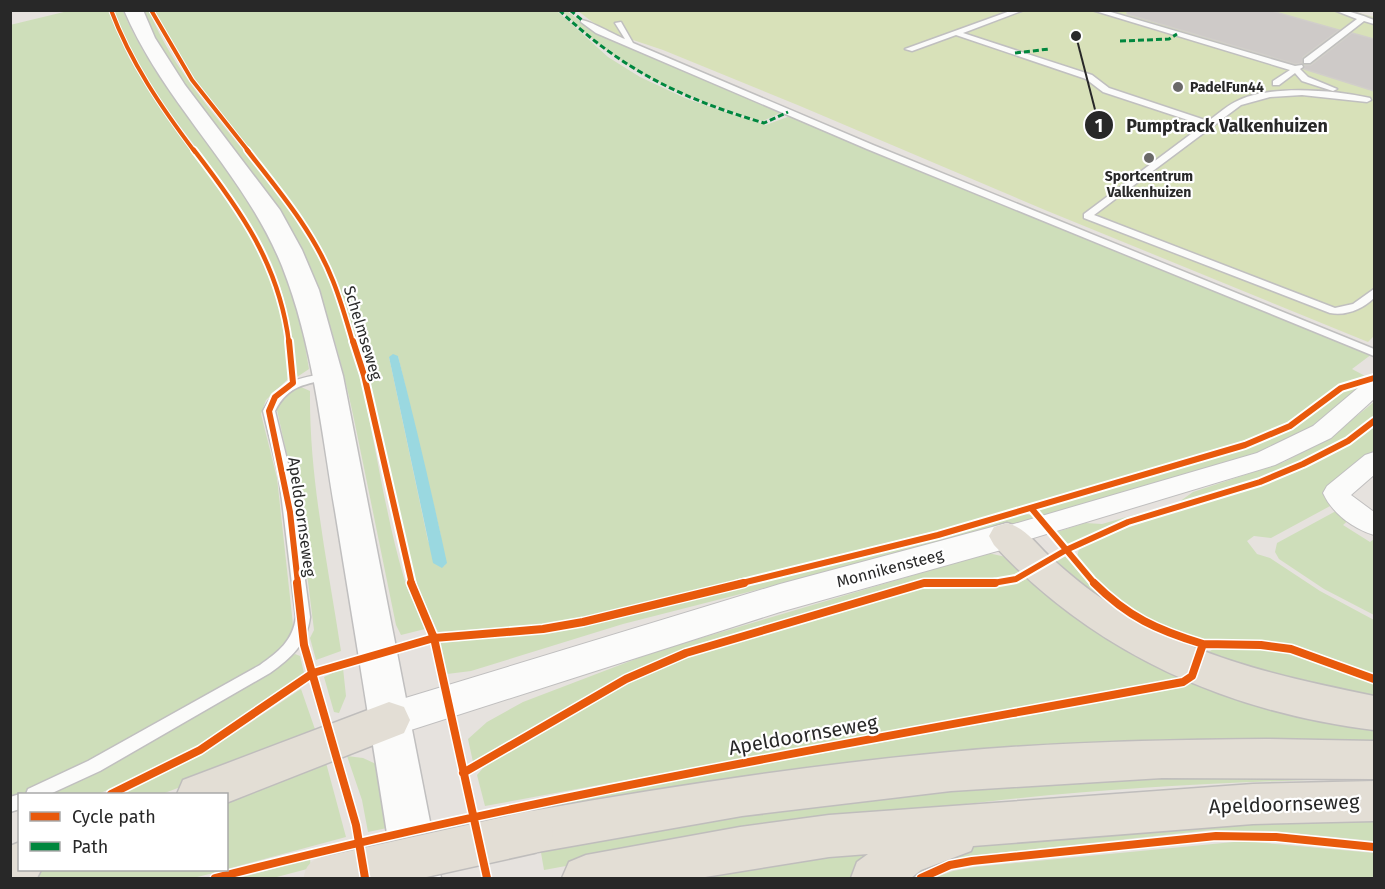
<svg xmlns="http://www.w3.org/2000/svg" width="1385" height="889" viewBox="0 0 1385 889" font-family="'Fira Sans',sans-serif">
<style>
.green{fill:#cedeba;fill-rule:evenodd}
.pitch{fill:#d8e1b9}
.water{fill:#9ad8e0}
.building{fill:#cecac8;stroke:#d1ceca;stroke-width:1.5}
.lines{fill:none;stroke-linecap:round;stroke-linejoin:round}
.service-casing{stroke:#c0bfbf;stroke-width:3}
.minor-casing{stroke:#c0bfbf;stroke-width:2}
.tertiary-casing{stroke:#c0bfbf;stroke-width:2}
.secondary-casing{stroke:#c0bfbf;stroke-width:3}
.primary-casing{stroke:#bfbdbc;stroke-width:3}
.service{fill:#fbfbfa;fill-rule:evenodd}
.minor{fill:#fbfbfa;fill-rule:evenodd}
.tertiary{fill:#fbfbfa;fill-rule:evenodd}
.secondary{fill:#fbfbfa;fill-rule:evenodd}
.primary{fill:#e3ded5;fill-rule:evenodd}
.primary-bridge-casing{stroke:#bfbdbc;stroke-width:45;stroke-linecap:butt}
.primary-bridge{stroke:#e3ded5;stroke-width:42}
.quiet{stroke:#00873e;stroke-width:3;stroke-dasharray:6 3;stroke-linecap:butt}
.cycleway-far3-casing{stroke:#fff;stroke-width:6}
.cycleway-far2-casing{stroke:#fff;stroke-width:8}
.cycleway-far1-casing{stroke:#fff;stroke-width:10}
.cycleway-casing{stroke:#fff;stroke-width:11}
.cycleway-far3{stroke:#e8590c;stroke-width:4}
.cycleway-far2{stroke:#e8590c;stroke-width:4.5}
.cycleway-far1{stroke:#e8590c;stroke-width:6}
.cycleway{stroke:#e8590c;stroke-width:8}
.poi-dot{fill:#6a6968;stroke:#fff;stroke-width:2}
.labels{text-anchor:middle;dominant-baseline:central;stroke-width:4.5;stroke-linejoin:round;paint-order:stroke}
.far-poi-label{font-size:14px;font-weight:bold;fill:#282828;stroke:#fff;text-anchor:start}
.street-label{font-size:16px;fill:#282828;stroke:#fff}
.near-street-label{font-size:20px;fill:#282828;stroke:#fff}
.leader{fill:none;stroke:#282828;stroke-width:2}
.callout-dot{fill:#282828;stroke:#fff;stroke-width:2}
.mark-label{font-size:18px;text-anchor:middle;font-weight:bold;fill:#fff}
.callout-label{font-size:18px;text-anchor:middle;font-weight:bold;fill:#282828;stroke:#fff;stroke-width:4.5;stroke-linejoin:round;paint-order:stroke}
</style>
<rect width="100%" height="100%" fill="#e6e2de"/>
<!-- green -->
<path class="green" d="M68,11H109L129,58L147,87L218,184L259,252L279,300L289,374L288,379L266,400L261,414L277,478L294,634L279,654L243,677L40,787L10,800V25Z
M114,11H123C157,92 224,150 265,226C290,271 301,319 309,369L297,377C292,332 286,291 265,249C223,165 143,101 114,11Z
M138,11H149C186,101 268,164 314,249C369,351 372,470 404,578C409,596 419,612 425,629L401,635L396,625C385,571 374,517 363,463C348,387 332,313 297,244L180,83Z
M153,11H557L608,57L640,77L687,99L766,125L790,116L1372,354L1352,369L1367,377L1339,386L1287,424L1242,443L983,519L564,623L438,632L413,576L367,374L336,279L293,204L195,79L174,50ZM398,356L440,532L445,566L428,541L389,357Z
M562,11H567L589,28L780,113L763,121L753,119C674,93 620,70 562,11Z
M1364,383L1306,431L1248,457L1044,516L1039,510L1249,448L1293,429L1342,391Z
M301,387L310,391C309,478 328,565 341,651L316,660L310,638L314,630L299,509L277,410C279,399 290,389 301,387Z
M1374,402V416C1290,492 1165,494 1068,546L1057,532L1085,523L1102,524L1179,502L1193,492L1284,462L1327,440Z
M1374,427V450L1324,493L1325,498L1332,505L1271,538L1254,536L1247,541L1257,554L1270,558L1320,591L1374,620V675C1347,665 1320,652 1292,645C1268,640 1243,643 1219,641C1162,638 1109,603 1077,557L1079,549C1174,500 1290,495 1374,427Z
M1336,511L1352,517L1343,525L1370,542L1374,539V615L1324,589L1279,559L1275,552L1277,543Z
M1025,514L1032,515L1035,519L623,624L471,671L447,674L440,643L565,630L941,538Z
M988,553L1006,557L1025,569C991,589 947,575 908,583L658,660L623,676L473,762L468,739L487,722L523,702L654,652Z
M1066,556L1099,593L1135,622L1194,647L1196,649L1193,658L1111,617L1046,568Z
M1033,576L1184,677L485,806L477,775L483,768L510,749L629,682L690,656L927,587L996,586L1020,582Z
M1262,648L1292,653L1374,682V706L1297,690L1206,654L1213,649Z
M295,654L300,656L304,673L298,679L197,746L110,789L98,794H46C99,769 150,741 201,712C233,694 266,677 295,654Z
M343,668L346,696L339,713L334,712L324,677Z
M1195,680L1279,703L1374,722V744L1343,742L529,819L527,810L710,774L1179,688Z
M301,689L317,735L162,794H121L202,755Z
M347,756L363,758L376,764L387,828L368,832L362,800Z
M325,759L346,837L227,869V795Z
M1332,773L1334,779C1220,783 1106,788 993,801C843,817 693,842 544,870L540,847L677,821L1069,777Z
M1374,811V841L1273,831L1211,830L970,856L932,866L910,878H895L901,873L968,847L1295,813Z
M1244,841L1374,853V878H934L953,871L975,867Z
M889,846L858,878H689L711,873Z
M310,859L311,868L273,878H239Z
M38,870H226L193,878H15Z"/>
<!-- pitch -->
<path class="pitch" d="M1349,10L1374,17V336L1368,342L1045,210L800,106L663,50L603,30L578,11Z"/>
<!-- water -->
<path class="water" d="M393,354L398,356C416,425 432,494 447,563L442,568L433,563L389,357Z"/>
<!-- building -->
<path class="building" d="M1127,10H1268L1339,30L1303,57L1302,63L1295,64L1127,14Z
M1352,33L1374,39V91L1304,69L1305,65H1311Z"/>
<g class="lines">
<!-- service casing -->
<g class="service-casing">
<path id="service" d="M1013,10H1024L963,33L1092,75L1109,88L1208,121C1217,115 1225,107 1235,102C1268,84 1334,90 1370,98L1371,100L1367,102L1302,95L1270,97L1241,105L1094,215L1335,308L1353,304L1374,289V298C1363,309 1346,316 1330,313L1084,218V214L1203,125L1103,92L1086,79L956,35L912,51L905,49Z
M1092,10H1104L1295,66L1302,65L1303,67L1300,69L1308,77L1337,89L1333,91L1302,81L1295,73L1279,85H1273V81L1290,70Z
M1334,10C1349,10 1361,15 1374,20V24L1364,21L1310,63H1304V59L1357,19Z
M581,20C589,20 614,35 625,39L615,23L621,22L633,43L873,145L1374,349V356L867,149L596,33L581,22Z
M328,373L332,374L334,376L332,378C305,385 289,384 275,411L291,476L310,617C307,644 291,658 270,673L100,771L50,794H26L28,789L88,761L260,665C278,652 293,641 296,617L279,476L263,411C279,380 296,379 328,373Z
M20,794H22H20V809L10,812V797Z"/>
</g>
<!-- minor casing -->
<g class="minor-casing">
<path id="minor" d="M1374,379V399L1331,438L1275,465L1007,546L997,543L993,536L997,529L1257,453L1313,426L1365,382Z
M1374,452V475L1351,495L1374,512V535C1352,528 1332,513 1323,493L1327,486L1365,455Z"/>
</g>
<!-- tertiary casing -->
<g class="tertiary-casing">
<path id="tertiary" d="M1007,523L1019,527L1024,536L1019,545L780,612L389,737L375,732L369,720L375,708L389,703L780,584Z"/>
</g>
<!-- secondary casing -->
<g class="secondary-casing">
<path id="secondary" d="M124,10H143L155,38L185,85L280,210L302,250L319,290L343,376L441,878H394C375,756 355,633 335,511C321,429 313,344 282,266C244,172 164,104 124,10Z"/>
</g>
<!-- primary casing -->
<g class="primary-casing">
<path id="primary" d="M1007,523C1026,528 1035,543 1049,556C1068,573 1088,590 1110,604C1194,658 1278,676 1374,696V730C1228,712 1095,654 994,545L989,536L994,527Z
M389,702L404,707L410,720L404,733L226,803V794H177L183,780Z
M1267,739L1374,741V779L1162,778L951,791L742,816L532,853L516,847L509,832L516,817L532,811C671,786 810,765 950,752C1056,742 1161,740 1267,739Z
M1374,781V821L1253,824L973,846L971,851L921,870L911,878H851L857,862L868,854L829,857L699,878H562L569,862L586,855L740,827L829,815L1253,784Z
M20,842V870H41L37,878H10V846Z"/>
</g>
<!-- service -->
<use href="#service" class="service"/>
<!-- minor -->
<use href="#minor" class="minor"/>
<!-- tertiary -->
<use href="#tertiary" class="tertiary"/>
<!-- secondary -->
<use href="#secondary" class="secondary"/>
<!-- primary -->
<use href="#primary" class="primary"/>
<!-- primary-bridge casing -->
<g class="primary-bridge-casing">
<path id="primary-bridge" d="M325,878L532,832"/>
</g>
<!-- primary-bridge -->
<use href="#primary-bridge" class="primary-bridge"/>
<!-- quiet -->
<path class="quiet" d="M559,10C621,69 682,99 764,123L788,112
M570,10L583,21
M1120,41L1169,39L1177,34
M1015,53L1049,49"/>
<!-- cycleway-far3 casing -->
<g class="cycleway-far3-casing">
<path id="cycleway-far3" d="M111,10C131,63 161,107 195,152
M151,10L192,80L249,152"/>
</g>
<!-- cycleway-far2 casing -->
<g class="cycleway-far2-casing">
<path id="cycleway-far2" d="M194,150C241,211 279,264 289,343
M247,150C279,191 314,232 333,281C341,301 347,322 353,343"/>
</g>
<!-- cycleway-far1 casing -->
<g class="cycleway-far1-casing">
<path id="cycleway-far1" d="M289,341L293,383L275,397L269,411L290,512L298,584
M353,341L364,375L412,584
M1032,509L1095,584
M738,584L938,535L1245,445L1290,426L1341,388L1374,378
M920,584L993,583L1016,579L1066,550L1128,522L1260,482L1303,464L1348,441L1374,421"/>
</g>
<!-- cycleway casing -->
<g class="cycleway-casing">
<path id="cycleway" d="M297,583L304,645L356,825L365,878
M411,583L434,638L487,878
M1094,583C1128,617 1157,630 1203,644
M463,773L626,679L686,653L924,583H995
M111,794L200,750L313,673L434,638L543,629L583,622L744,583
M215,878C534,796 859,742 1183,682L1192,676L1203,644L1261,645L1291,649L1374,679
M921,878L950,865L972,861L1216,836L1276,837L1374,847"/>
</g>
<!-- cycleway-far3 -->
<use href="#cycleway-far3" class="cycleway-far3"/>
<!-- cycleway-far2 -->
<use href="#cycleway-far2" class="cycleway-far2"/>
<!-- cycleway-far1 -->
<use href="#cycleway-far1" class="cycleway-far1"/>
<!-- cycleway -->
<use href="#cycleway" class="cycleway"/>
</g>
<!-- markers -->
<g class="poi-dot">
<circle cx="1178" cy="87" r="6"/>
<circle cx="1149" cy="158" r="6"/>
</g>
<g class="labels">
<!-- far-poi labels -->
<g class="far-poi-label">
<text x="1190" y="87">PadelFun44</text>
<text x="1149" y="176" text-anchor="middle">Sportcentrum<tspan x="1149" dy="16">Valkenhuizen</tspan></text>
</g>
<!-- street labels -->
<g class="street-label">
<text transform="translate(363 333) rotate(73)">Schelmseweg</text>
<text transform="translate(302 517) rotate(82)">Apeldoornseweg</text>
<text transform="translate(890 568) rotate(-15)">Monnikensteeg</text>
</g>
<!-- near-street labels -->
<g class="near-street-label">
<text transform="translate(803 735) rotate(-10)">Apeldoornseweg</text>
<text transform="translate(1284 804) rotate(-2)">Apeldoornseweg</text>
</g>
</g>
<!-- callouts -->
<path class="leader" d="M1076 36L1099 125"/>
<g class="callout-dot">
<circle cx="1076" cy="36" r="6"/>
<circle cx="1099" cy="125" r="15"/>
</g>
<g class="mark-label">
<text x="1099" y="132">1</text>
</g>
<g class="callout-label">
<text x="1227" y="132">Pumptrack Valkenhuizen</text>
</g>
<!-- border -->
<rect width="1385" height="889" fill="none" stroke="#282828" stroke-width="24"/>
<!-- legend -->
<rect x="18" y="793" width="210" height="78" fill="#ffffff" stroke="#a9a9a9" stroke-width="1.5"/>
<rect x="30" y="812" width="30" height="9" fill="#e8590c" stroke="#a9a9a9" stroke-width="1.5"/>
<text x="72" y="823" font-size="18" fill="#282828">Cycle path</text>
<rect x="30" y="842" width="30" height="9" fill="#00873e" stroke="#a9a9a9" stroke-width="1.5"/>
<text x="72" y="853" font-size="18" fill="#282828">Path</text>
</svg>
